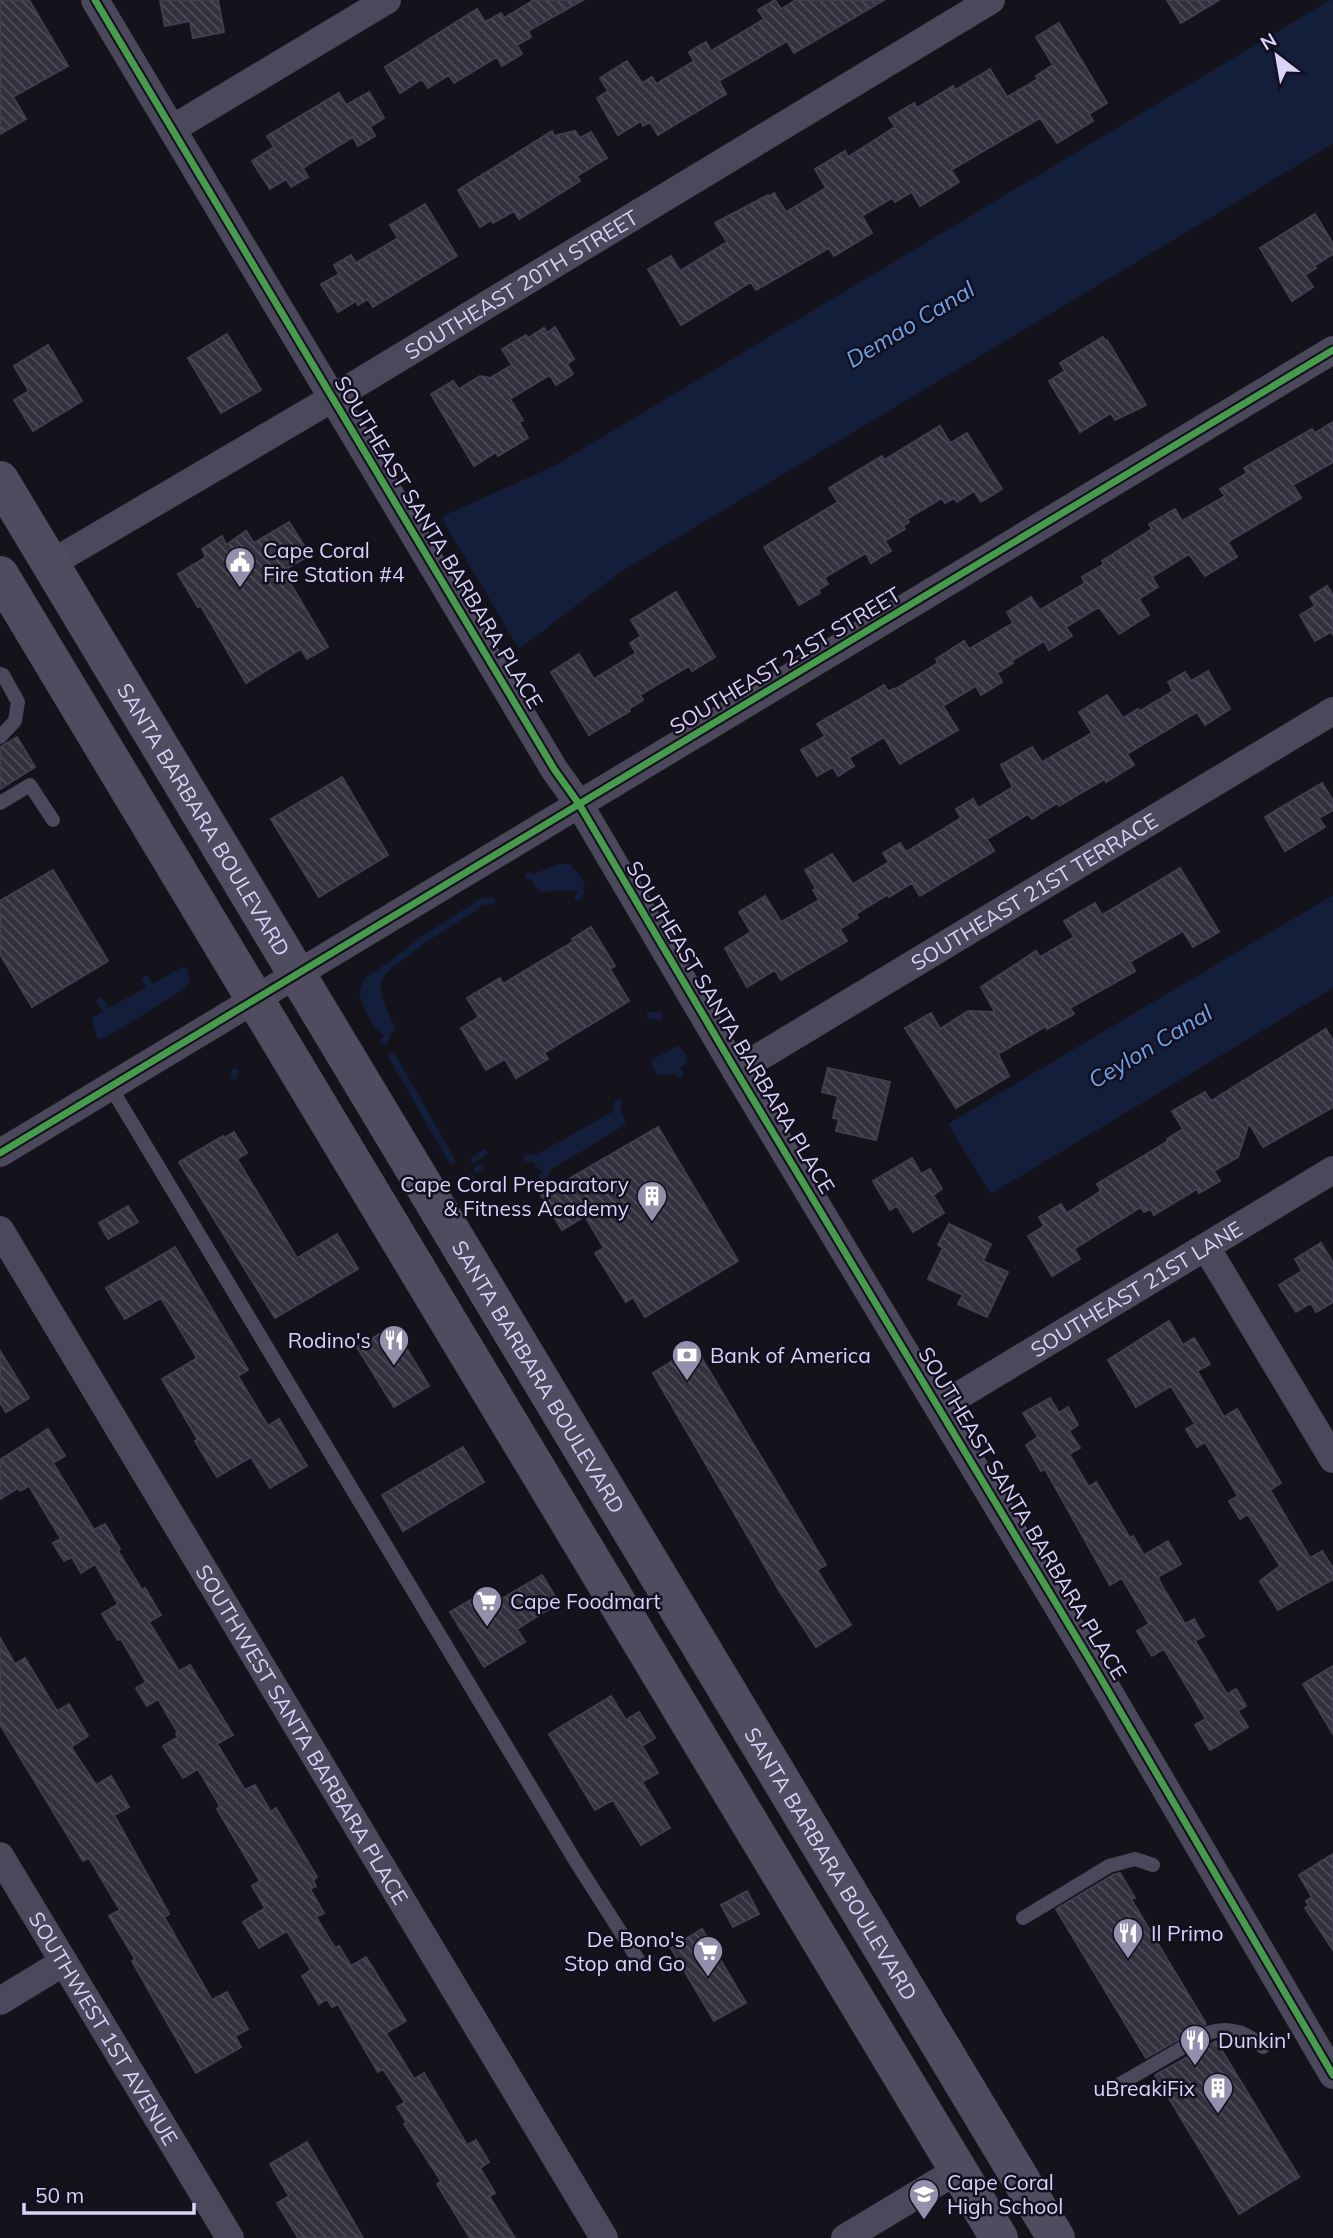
<svg xmlns="http://www.w3.org/2000/svg" width="1333" height="2238" viewBox="0 0 1333 2238" font-family="Mulish,sans-serif">
<style>
.water{fill:#131e3b}
.lines{fill:none;stroke-linecap:round;stroke-linejoin:round}
.stream{stroke:#131e3b;stroke-width:7}
.building{fill:url(#building-back-hatch);stroke:#423e4d;stroke-width:2}
.lane{stroke:#4b485b;stroke-width:14}
.street{stroke:#4b485b;stroke-width:28}
.secondary{stroke:#4f4c60;stroke-width:38}
.cycleway-casing{stroke:#130f1e;stroke-width:11}
.cycleway{stroke:#469c4c;stroke-width:7}
.labels{text-anchor:middle;dominant-baseline:central;stroke-width:5;stroke-linejoin:round;paint-order:stroke}
.street-label{font-size:21px;fill:#dbd2f9;stroke:#130f1e}
.poi-label{font-size:21px;fill:#dbd2f9;stroke:#130f1e;text-anchor:start}
.water-label{font-size:23px;font-style:italic;fill:#6ca3ed;stroke:#130f1e}
</style>
<defs>
<pattern id="building-back-hatch" width="6" height="6" patternUnits="userSpaceOnUse" patternTransform="scale(1.75)"><rect width="6" height="6" fill="#34303d"/><path d="M-1 5l2 2M0 0l6 6M5-1l2 2" fill="none" stroke="#514d5a"/></pattern>
</defs>
<rect width="100%" height="100%" fill="#14121a"/>
<!-- water -->
<path class="water" d="M1330,0H1333V144L622,571L519,649L441,517L554,466Z
M558,864H569C577,871 583,877 585,887L581,891L556,890L541,893L533,884V877L538,872Z
M1333,895V988L991,1194L948,1124Z
M390,961L395,962C392,970 389,970 384,976C375,989 389,1014 395,1026L394,1032L387,1036C372,1033 365,1007 359,994L364,979Z
M183,967L187,968L190,978L186,988L107,1037L100,1039L97,1037L92,1021L94,1016Z
M678,1045L687,1056L686,1064L672,1074L658,1075L651,1064L652,1060Z
M617,1109L622,1113L626,1123L617,1130L547,1172C540,1171 536,1167 533,1161L536,1155Z"/>
<g class="lines">
<!-- stream -->
<path class="stream" d="M529,876L533,877
M578,897L581,891
M395,962L420,942L482,902L492,901
M146,980L150,986
M100,1001L106,1010
M650,1015L659,1016
M384,1041L387,1036
M392,1056L452,1161
M677,1071L680,1074
M234,1076L235,1072
M617,1109L618,1103
M527,1158H535
M474,1160L484,1153
M477,1169L480,1168
M542,1177L547,1172
M471,1183V1178"/>
</g>
<!-- building -->
<path class="building" d="M0,0H29L68,66L13,97L26,119L0,134Z
M160,0H218L224,32L193,38L190,21L165,26Z
M534,0H583L528,31L531,37L517,45L522,54L502,66L497,57L454,83L449,75L428,88L422,79L400,93L385,67L477,9L485,22L501,13L504,18Z
M775,0L781,9L796,0H884L794,53L787,41L719,81L726,94L658,135L650,122L643,126L641,121L618,135L597,98L608,91L600,78L627,61L642,83L652,77L656,84L694,61L689,52L706,42L711,51L764,19L758,10Z
M1167,0H1219L1181,23Z
M1059,23L1107,103L1089,114L1093,121L1057,143L1040,118L951,170L959,182L920,206L912,192L895,202L892,198L862,216L872,233L834,256L829,248L756,290L751,282L681,325L648,269L671,256L680,271L727,242L715,223L768,195L769,197L774,193L786,212L826,188L815,169L845,151L848,157L895,127L889,118L914,103L917,108L953,86L955,90L990,69L1007,97L1038,79L1036,76L1053,65L1036,37Z
M369,92L384,118L370,127L375,136L358,146L353,137L303,168L308,177L291,187L286,179L270,189L252,161L274,147L267,136L339,93L346,105Z
M552,131L554,136L575,131L580,138L591,132L607,158L577,176L580,181L519,219L514,211L493,223L491,220L480,227L458,190Z
M425,204L457,256L373,307L368,299L358,305L356,301L338,312L321,284L339,274L334,265L351,255L356,263L398,238L390,225Z
M1315,214L1333,244V254L1314,266L1316,268L1305,275L1313,287L1292,301L1260,248Z
M555,327L574,359L567,364L573,374L556,385L550,375L510,399L523,420L519,422L528,438L498,456L496,452L474,466L431,394L453,381L459,389L480,376L490,378L512,365L502,349L526,335L528,338L544,328L547,333Z
M227,334L261,390L221,413L188,358Z
M1103,337L1105,341L1107,340L1146,405L1115,420L1111,413L1080,432L1049,381L1065,371L1060,363Z
M48,345L82,401L33,431L14,400L29,391L14,366Z
M1333,422V462L1293,485L1301,498L1228,542L1237,557L1205,576L1189,554L1152,577L1158,587L1139,599L1149,615L1119,634L1099,607L1066,627L1072,636L1049,650L1044,641L1011,661L1013,663L997,673L1002,682L981,695L976,686L943,706L958,730L900,764L884,737L849,758L854,766L838,776L833,767L817,776L801,750L825,736L817,724L884,685L888,691L897,688L938,663L936,659L964,641L969,649L1013,623L1007,612L1031,597L1040,610L1085,583L1082,577L1104,564L1102,561L1152,529L1149,524L1175,509L1182,521L1225,496L1220,489L1247,473L1244,468L1312,429L1315,433Z
M940,426L950,443L967,433L1002,489L981,502L974,491L957,502L954,498L945,503L942,498L907,519L909,522L903,526L905,529L885,541L891,551L871,563L866,553L824,578L828,584L818,590L820,593L799,605L764,547L838,502L829,488L882,456L884,460Z
M289,522L310,555L283,571L328,647L307,659L301,649L246,683L201,606L198,607L178,574L206,557L202,549L222,536L226,545L246,531L254,543Z
M1327,586L1333,595V635L1331,632L1315,641L1300,615L1315,606L1310,597Z
M676,592L715,657L692,671L689,666L640,695L643,700L629,709L630,711L589,735L551,672L579,654L594,679L636,653L630,643L641,636L631,620Z
M1208,671L1230,709L1205,725L1197,712L1127,754L1134,765L1106,782L1105,779L1059,806L1057,803L1032,819L1028,814L987,839L994,851L920,896L912,883L889,897L887,895L856,914L858,918L840,929L847,941L781,980L775,970L747,987L725,948L751,932L739,912L765,896L781,922L819,900L813,890L816,889L805,870L832,854L853,884L889,862L883,853L900,843L906,852L961,818L956,809L973,799L978,808L1013,787L1001,765L1032,747L1042,762L1092,733L1079,712L1107,695L1123,718L1138,709L1140,711L1173,691L1168,682L1185,672L1191,681Z
M17,737L35,767L0,789V747Z
M342,777L388,855L319,897L271,819Z
M1322,783L1333,801V810L1319,818L1325,827L1285,851L1265,817Z
M1180,868L1219,932L1193,947L1183,931L1130,962L1135,971L1070,1008L1074,1014L1047,1029L1046,1026L998,1054L1009,1076L956,1108L905,1028L931,1013L940,1029L968,1011L995,1012L981,987L1036,951L1040,957L1074,937L1064,921L1095,903L1102,915Z
M53,870L108,961L32,1007L0,954V901Z
M591,927L615,966L610,969L629,1001L544,1053L548,1059L516,1078L505,1059L486,1070L461,1028L479,1017L467,998L500,978L503,984L574,941L572,939Z
M1326,1029L1333,1041V1107L1263,1147L1249,1123L1238,1157L1214,1171L1220,1181L1199,1193L1197,1189L1154,1215L1151,1209L1144,1212L1141,1207L1074,1249L1080,1259L1052,1276L1028,1236L1044,1226L1039,1217L1061,1204L1067,1213L1101,1191L1097,1184L1168,1141L1167,1139L1183,1129L1172,1111L1205,1092L1211,1101Z
M828,1068L890,1082L876,1140L836,1131L839,1119L833,1118L838,1096L822,1092Z
M658,1127L738,1261L645,1317L633,1297L626,1302L595,1253L604,1248L585,1216L562,1230L541,1195Z
M234,1132L247,1153L237,1159L297,1258L337,1234L358,1269L275,1318L179,1162L223,1136L224,1138Z
M912,1158L921,1174L930,1169L942,1189L933,1195L944,1213L913,1232L897,1206L890,1210L873,1181Z
M128,1206L138,1222L108,1239L99,1223Z
M949,1224L991,1244L983,1261L1008,1272L987,1317L958,1304L963,1295L928,1279L943,1248L938,1245Z
M1321,1243L1333,1263V1302L1316,1312L1311,1303L1296,1312L1279,1285L1302,1271L1295,1259Z
M175,1247L248,1370L238,1376L268,1426L279,1419L307,1466L270,1488L251,1457L217,1477L195,1441L198,1440L162,1379L197,1358L161,1298L125,1319L106,1288Z
M1169,1321L1183,1345L1194,1338L1210,1364L1197,1371L1224,1417L1237,1409L1281,1483L1270,1490L1310,1558L1322,1551L1333,1568V1579L1278,1610L1260,1581L1280,1566L1248,1514L1240,1519L1229,1501L1238,1496L1205,1442L1197,1447L1186,1429L1195,1424L1171,1386L1136,1407L1108,1360Z
M393,1326L429,1386L394,1407L357,1347Z
M695,1347L826,1565L817,1570L851,1625L816,1647L780,1592L653,1373Z
M0,1351L29,1398L6,1412L0,1402Z
M1050,1398L1059,1413L1068,1407L1078,1425L1069,1431L1080,1448L1069,1454L1089,1487L1096,1482L1130,1538L1133,1536L1144,1555L1168,1541L1181,1564L1158,1577L1162,1586L1185,1624L1194,1619L1204,1636L1195,1641L1227,1694L1236,1689L1246,1706L1238,1711L1248,1727L1210,1750L1195,1725L1206,1719L1164,1649L1152,1656L1137,1631L1149,1624L1122,1578L1110,1585L1045,1469L1041,1471L1026,1445L1038,1437L1023,1413Z
M48,1429L65,1456L53,1463L94,1530L105,1524L120,1549L118,1551L142,1590L145,1588L156,1607L161,1615L149,1622L179,1671L190,1665L233,1735L217,1744L245,1790L255,1785L271,1812L276,1808L317,1877L313,1880L316,1886L310,1889L324,1913L316,1917L335,1948L339,1946L351,1966L366,1957L406,2021L386,2033L414,2079L424,2073L467,2145L476,2140L489,2162L480,2168L495,2193L489,2196L515,2238H470L437,2184L441,2181L404,2124L407,2123L397,2107L405,2102L383,2069L378,2072L338,2004L332,2007L327,1999L319,2004L302,1976L311,1970L287,1931L259,1948L243,1922L265,1908L252,1886L260,1881L217,1809L220,1806L198,1769L183,1778L163,1746L178,1737L176,1734L178,1733L158,1699L147,1706L136,1688L146,1682L121,1639L118,1640L102,1614L118,1604L95,1564L81,1573L72,1557L64,1561L53,1543L61,1539L29,1486L20,1491L18,1488L0,1499V1460Z
M463,1447L484,1482L403,1531L382,1495Z
M542,1575L559,1603L517,1629L525,1642L484,1667L450,1612L492,1587L500,1600Z
M0,1638L15,1664L25,1658L57,1711L69,1704L88,1736L71,1747L96,1785L111,1776L129,1807L114,1815L169,1914L164,1917L212,2000L227,1992L248,2029L235,2036L241,2047L196,2073L132,1961L135,1959L109,1916L120,1910L89,1858L83,1861L0,1724Z
M1333,1666V1734L1303,1684Z
M611,1696L626,1720L639,1712L655,1738L642,1746L658,1773L642,1782L670,1828L641,1845L613,1800L595,1810L549,1734Z
M1333,1854V1950L1305,1908L1309,1906L1306,1901L1312,1897L1299,1875Z
M1120,1873L1135,1898L1131,1899L1206,2024L1146,2058L1056,1909L1113,1875Z
M747,1891L759,1914L733,1927L721,1905Z
M702,1929L746,2003L714,2021L671,1948Z
M1216,2041L1299,2177L1239,2214L1155,2075Z
M307,2142L363,2238H298L277,2203L289,2196L270,2164Z"/>
<g class="lines">
<!-- lane -->
<path class="lane" d="M0,674L3,675L18,702L15,721L0,737
M0,803L30,785L53,820
M110,1086L576,1862L641,1964
M1023,1918L1109,1866L1135,1859L1153,1865
M1120,2084L1208,2033C1229,2026 1247,2032 1263,2047"/>
<!-- street -->
<g class="street">
<path d="M95,0L554,769L579,804L736,1071L1096,1670L1333,2075"/>
<path d="M172,129L387,0"/>
<path id="s1" d="M50,564L333,398L991,0"/>
<path id="s2" d="M736,1071L1333,711"/>
<path d="M0,1153L1333,350"/>
<path id="s3" d="M0,1230L604,2238"/>
<path d="M1206,1247L1333,1459"/>
<path id="s4" d="M940,1407L1333,1170"/>
<path id="s5" d="M0,1856L230,2238"/>
<path d="M0,2001L64,1962"/>
<path d="M845,2238L958,2170"/>
</g>
<!-- secondary -->
<g class="secondary">
<path id="s6" d="M0,480L1056,2238"/>
<path d="M0,575L999,2238"/>
</g>
<!-- cycleway casing -->
<g class="cycleway-casing">
<path id="cycleway" d="M95,0L554,769L579,804L736,1071L1096,1670L1333,2075
M0,1153L1333,350"/>
</g>
<!-- cycleway -->
<use href="#cycleway" class="cycleway"/>
</g>
<!-- icons -->
<defs>
<g id="civic-pin" transform="scale(1.575)"><path d="M0 17L-7.5 6A9.5 9.5 0 1 1 7.5 6Z" fill="#958fab" stroke="#130f1e"/><path d="M-.6-6.5H3V-4.5H.6V-3L4-1V1h2V6H-6V1h2V-1L-.6-3ZM-1.2 2.5V6h2.4V2.5Z" fill="#fff"/></g>
<g id="building-pin" transform="scale(1.575)"><path d="M0 17L-7.5 6A9.5 9.5 0 1 1 7.5 6Z" fill="#958fab" stroke="#130f1e"/><path d="M-4-6H4V6H1V3H-1V6H-4ZM-2.5-4.3h1.7v1.8h-1.7ZM.8-4.3h1.7v1.8H.8ZM-2.5-1h1.7V.8h-1.7ZM.8-1h1.7V.8H.8Z" fill="#fff"/></g>
<g id="restaurant-pin" transform="scale(1.575)"><path d="M0 17L-7.5 6A9.5 9.5 0 1 1 7.5 6Z" fill="#958fab" stroke="#130f1e"/><path d="M-5-6h1v4h1v-4h1v4h1v-4h1v5L-1.5 .5V6h-2V.5L-5-1ZM5-6V6H3V1.5H1.5Q1.5-4 5-6Z" fill="#fff"/></g>
<g id="bank-pin" transform="scale(1.575)"><path d="M0 17L-7.5 6A9.5 9.5 0 1 1 7.5 6Z" fill="#958fab" stroke="#130f1e"/><path d="M-6-4H6V4H-6ZM0-2.3a2.3 2.3 0 1 0 0 4.6a2.3 2.3 0 1 0 0-4.6Z" fill="#fff"/></g>
<g id="supermarket-pin" transform="scale(1.575)"><path d="M0 17L-7.5 6A9.5 9.5 0 1 1 7.5 6Z" fill="#958fab" stroke="#130f1e"/><path d="M-6-5.5h2.5l.6 2H6L4.5 2H-2.5L-4.4-4H-6ZM-1.5 3.2a1.3 1.3 0 1 0 .1 0ZM3 3.2a1.3 1.3 0 1 0 .1 0Z" fill="#fff"/></g>
<g id="school-pin" transform="scale(1.575)"><path d="M0 17L-7.5 6A9.5 9.5 0 1 1 7.5 6Z" fill="#958fab" stroke="#130f1e"/><path d="M0-5L7-2L0 1L-7-2ZM-4 1L0 2.5L4 1V4Q0 6-4 4Z" fill="#fff"/></g>
</defs>
<g fill-rule="evenodd">
<use href="#civic-pin" x="240" y="562"/>
<use href="#building-pin" x="652" y="1196"/>
<use href="#restaurant-pin" x="394" y="1340"/>
<use href="#bank-pin" x="687" y="1355"/>
<use href="#supermarket-pin" x="487" y="1601"/>
<use href="#restaurant-pin" x="1128" y="1933"/>
<use href="#supermarket-pin" x="708" y="1951"/>
<use href="#restaurant-pin" x="1195" y="2040"/>
<use href="#building-pin" x="1218" y="2088"/>
<use href="#school-pin" x="924" y="2194"/>
</g>
<g class="labels">
<!-- street labels -->
<g class="street-label">
<text stroke="none"><textPath href="#s1" startOffset="548">SOUTHEAST 20TH STREET</textPath></text>
<text transform="translate(439 542) rotate(59)">SOUTHEAST SANTA BARBARA PLACE</text>
<text transform="translate(785 660) rotate(-31)">SOUTHEAST 21ST STREET</text>
<text stroke="none"><textPath href="#s6" startOffset="396">SANTA BARBARA BOULEVARD</textPath></text>
<text stroke="none"><textPath href="#s2" startOffset="348">SOUTHEAST 21ST TERRACE</textPath></text>
<text transform="translate(731 1027) rotate(59)">SOUTHEAST SANTA BARBARA PLACE</text>
<text stroke="none"><textPath href="#s4" startOffset="229">SOUTHEAST 21ST LANE</textPath></text>
<text stroke="none"><textPath href="#s6" startOffset="1046">SANTA BARBARA BOULEVARD</textPath></text>
<text transform="translate(1023 1513) rotate(59)">SOUTHEAST SANTA BARBARA PLACE</text>
<text stroke="none"><textPath href="#s3" startOffset="588">SOUTHWEST SANTA BARBARA PLACE</textPath></text>
<text stroke="none"><textPath href="#s6" startOffset="1614">SANTA BARBARA BOULEVARD</textPath></text>
<text stroke="none"><textPath href="#s5" startOffset="201">SOUTHWEST 1ST AVENUE</textPath></text>
</g>
<!-- poi labels -->
<g class="poi-label">
<text x="263" y="550">Cape Coral<tspan x="263" dy="24">Fire Station #4</tspan></text>
<text x="629" y="1184" text-anchor="end">Cape Coral Preparatory<tspan x="629" dy="24">&amp; Fitness Academy</tspan></text>
<text x="371" y="1340" text-anchor="end">Rodino's</text>
<text x="710" y="1355">Bank of America</text>
<text x="510" y="1601">Cape Foodmart</text>
<text x="1151" y="1933">Il Primo</text>
<text x="685" y="1939" text-anchor="end">De Bono's<tspan x="685" dy="24">Stop and Go</tspan></text>
<text x="1218" y="2040">Dunkin'</text>
<text x="1195" y="2088" text-anchor="end">uBreakiFix</text>
<text x="947" y="2182">Cape Coral<tspan x="947" dy="24">High School</tspan></text>
</g>
<!-- water labels -->
<g class="water-label">
<text transform="translate(910 324) rotate(-31)">Demao Canal</text>
<text transform="translate(1150 1046) rotate(-31)">Ceylon Canal</text>
</g>
</g>
<!-- north arrow -->
<g transform="translate(1277 56) rotate(329)" stroke="#130f1e" stroke-width="5" paint-order="stroke">
<path d="M0-5L12 26L0 18L-12 26Z" fill="#dbd2f9"/>
<text y="-10" font-size="19" font-weight="bold" text-anchor="middle" fill="#dbd2f9">N</text>
</g>
<!-- scale -->
<path d="M24 2203v10h170v-10" fill="none" stroke="#dbd2f9" stroke-width="3.5"/>
<text x="35" y="2203" font-size="21" fill="#dbd2f9" stroke="#130f1e" stroke-width="5" paint-order="stroke">50 m</text>
</svg>
